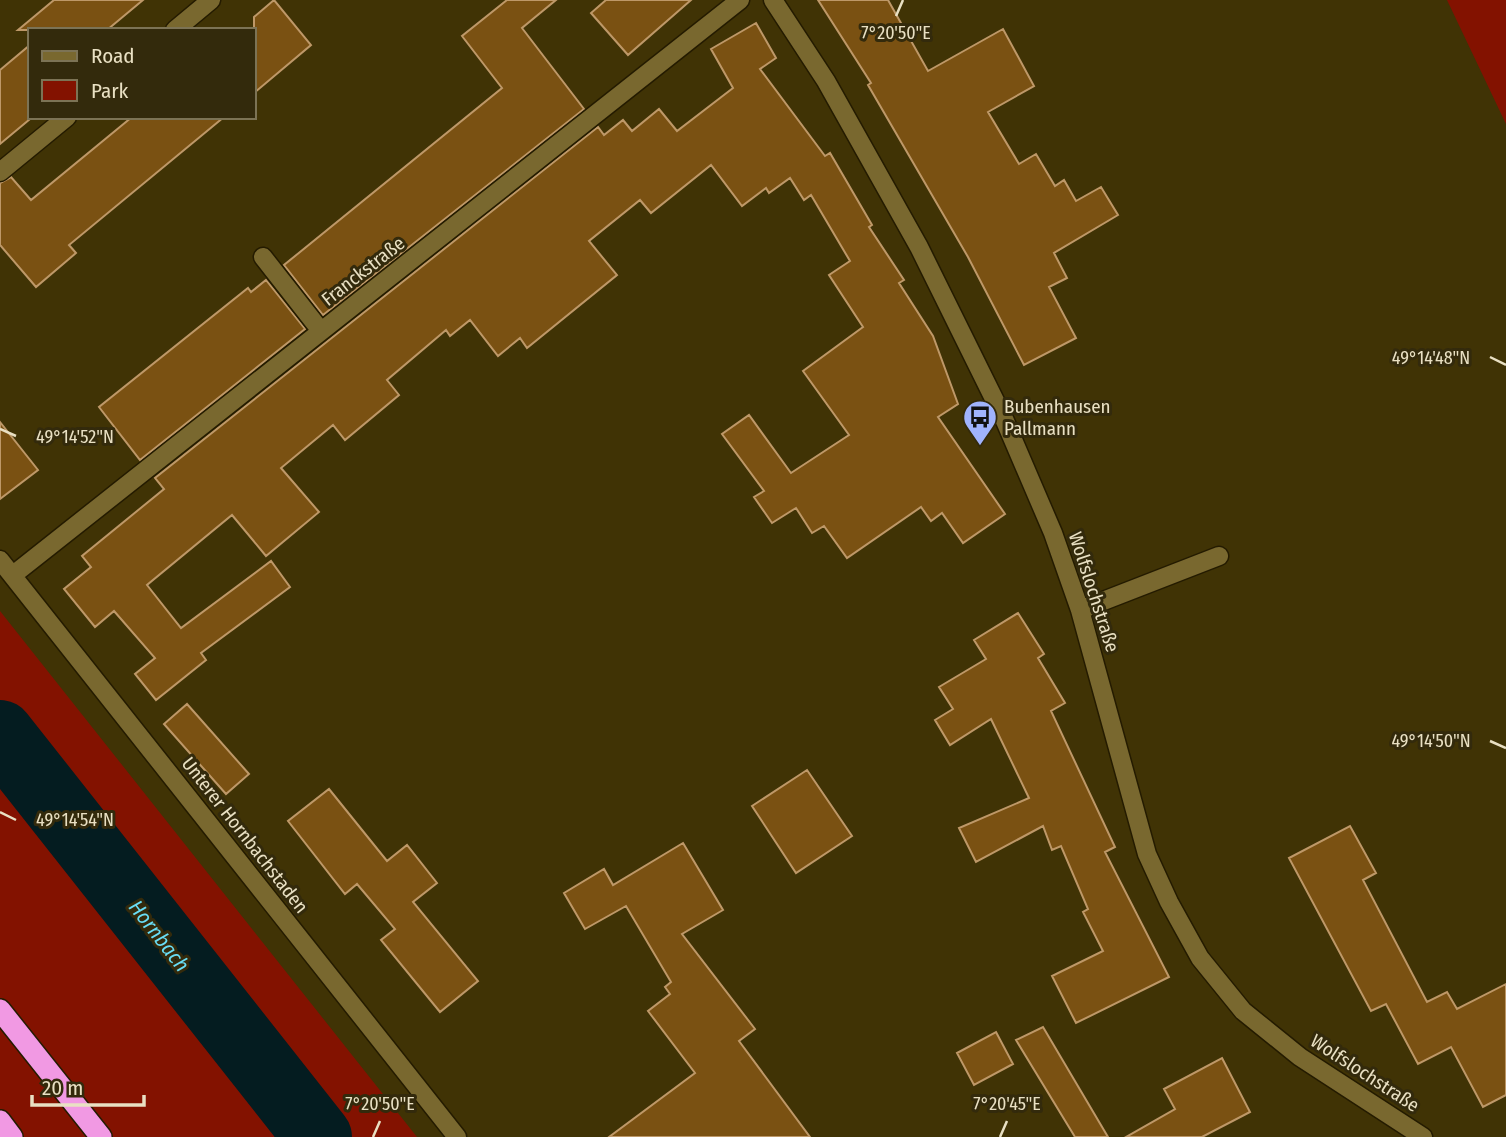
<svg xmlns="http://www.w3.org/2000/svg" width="1506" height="1137" viewBox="0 0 1506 1137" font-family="'Fira Sans Condensed',sans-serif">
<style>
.green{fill:#831200}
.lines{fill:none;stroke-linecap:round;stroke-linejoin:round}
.river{stroke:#041c20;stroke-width:68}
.building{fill:#7a5112;stroke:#be9868;stroke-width:2}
.minor-casing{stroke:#241b00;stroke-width:21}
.highway-casing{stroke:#241b00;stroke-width:24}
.minor{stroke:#79682f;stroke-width:18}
.highway{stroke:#f199e3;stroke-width:21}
.ticks{fill:none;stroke:#e9e0c3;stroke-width:2.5}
.labels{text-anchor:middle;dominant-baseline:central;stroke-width:6;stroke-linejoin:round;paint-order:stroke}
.street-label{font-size:19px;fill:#e9e0c3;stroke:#332a0c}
.poi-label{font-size:19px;fill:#e9e0c3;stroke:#332a0c;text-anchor:start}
.water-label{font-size:21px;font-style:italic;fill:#68ddf5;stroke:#332a0c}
.ticks-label{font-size:18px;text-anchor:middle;fill:#e9e0c3;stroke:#332a0c;stroke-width:6;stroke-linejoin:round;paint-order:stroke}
</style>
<rect width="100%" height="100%" fill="#403305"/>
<!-- green -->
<path class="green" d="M1447,0H1506V124Z
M0,611L417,1137H0Z"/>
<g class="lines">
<!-- river -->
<path class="river" d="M0,734L318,1137"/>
</g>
<!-- building -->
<path class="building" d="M54,0H143L107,30H18Z
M274,0L311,45L254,93V17Z
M507,0H556L522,28L584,109L323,315L284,265L502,88L462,36Z
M606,0H691L628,55L591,13Z
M818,0H888L928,71L1003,29L1034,86L988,112L1019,164L1036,154L1055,186L1064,180L1076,201L1101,187L1118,215L1054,253L1067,278L1049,287L1076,338L1024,365L968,257L868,85L871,83Z
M756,23L776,58L760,69L825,156L830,153L872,225L869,227L904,280L899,283L933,336L958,404L938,417L1005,514L963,543L942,513L931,521L921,507L847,558L824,526L812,533L796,508L772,523L754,497L764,491L722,434L749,415L791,473L849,435L803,371L863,327L829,275L850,261L811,195L804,200L790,178L769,193L766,188L742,206L711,165L651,213L640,200L589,241L617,275L527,348L520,338L498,356L470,320L450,336L446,330L387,380L399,395L345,440L333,425L281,468L319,512L266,556L232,515L147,585L181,628L271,561L290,587L201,653L206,660L156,700L135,674L155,658L114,611L95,627L64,589L91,567L82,556L164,489L155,478L598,127L604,135L623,120L632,131L659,109L677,131L733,88L711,49Z
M30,45V119L0,144V70Z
M132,117H224L69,245L76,253L36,287L0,245V183L11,177L31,200Z
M266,280L305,329L140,460L99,407L248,288L251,292Z
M0,422L38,470L0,499Z
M1018,613L1044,654L1038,658L1065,703L1051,711L1115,847L1105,852L1169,977L1076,1023L1052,976L1103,951L1083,912L1088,909L1061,846L1052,850L1043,826L976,862L959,828L1029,798L991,719L950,745L935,720L953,709L939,687L986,659L974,640Z
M187,704L249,774L226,794L164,724Z
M807,770L852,836L796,873L752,806Z
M329,789L387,861L407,845L437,883L413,902L478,981L440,1012L381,940L395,929L357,884L345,894L288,821Z
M1350,826L1376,873L1363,880L1427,1002L1447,992L1457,1009L1506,984V1095L1483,1107L1451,1047L1418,1064L1386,1004L1371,1011L1289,858Z
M683,843L723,910L682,934L755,1029L739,1041L810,1137H609L695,1073L648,1011L670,994L665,987L671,982L626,906L585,929L564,893L604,869L613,885Z
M1043,1027L1108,1137H1075L1016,1040Z
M996,1032L1013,1064L974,1085L957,1053Z
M1222,1058L1250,1112L1202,1137H1126L1175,1109L1164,1089Z"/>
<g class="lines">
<!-- minor casing -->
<g class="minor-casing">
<path id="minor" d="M773,0L826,81L919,247L1005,421L1053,533L1080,610L1147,854L1169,902L1200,958L1243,1011L1300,1057L1423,1137
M175,30L211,0
M0,172L67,117
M263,257L321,331
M0,560L457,1137
M13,575L740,0
M1080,610L1219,556"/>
</g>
<!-- highway casing -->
<g class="highway-casing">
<path id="highway" d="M0,1010L101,1137
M0,1121L12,1137"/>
</g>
<!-- minor -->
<use href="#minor" class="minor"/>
<!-- highway -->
<use href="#highway" class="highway"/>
</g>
<!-- ticks -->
<path class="ticks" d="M896,16L903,0M1490,357L1506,365M0,429L16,436M1490,741L1506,748M0,812L16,820M373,1137L380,1121M1000,1137L1007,1121"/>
<!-- icons -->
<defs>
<g id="bus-pin" transform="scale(1.75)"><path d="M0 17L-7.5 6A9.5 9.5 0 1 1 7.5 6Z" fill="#a0b3fd" stroke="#332a0c"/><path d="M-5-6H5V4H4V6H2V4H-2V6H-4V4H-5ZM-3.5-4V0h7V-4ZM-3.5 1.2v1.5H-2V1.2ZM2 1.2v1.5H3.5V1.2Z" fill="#111"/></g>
</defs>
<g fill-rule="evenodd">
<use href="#bus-pin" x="980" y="417"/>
</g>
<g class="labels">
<!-- street labels -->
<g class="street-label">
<text transform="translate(363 271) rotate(-38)">Franckstraße</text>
<text transform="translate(1094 592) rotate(72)">Wolfslochstraße</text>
<text transform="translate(245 835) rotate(52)">Unterer Hornbachstaden</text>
<text transform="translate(1365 1073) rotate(33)">Wolfslochstraße</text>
</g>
<!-- poi labels -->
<g class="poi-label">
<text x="1004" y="406">Bubenhausen<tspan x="1004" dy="22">Pallmann</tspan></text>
</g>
<!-- water labels -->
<g class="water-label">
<text transform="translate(159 936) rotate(52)">Hornbach</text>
</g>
</g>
<g class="ticks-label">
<text x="896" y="39">7°20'50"E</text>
<text x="1431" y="364">49°14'48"N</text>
<text x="75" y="443">49°14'52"N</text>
<text x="1431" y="747">49°14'50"N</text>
<text x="75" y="826">49°14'54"N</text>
<text x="380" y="1110">7°20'50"E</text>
<text x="1007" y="1110">7°20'45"E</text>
</g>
<!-- legend -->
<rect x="28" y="28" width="228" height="91" fill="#332a0c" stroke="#7c7355" stroke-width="2"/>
<rect x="42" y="51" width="35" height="10" fill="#79682f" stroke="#7c7355" stroke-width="2"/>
<text x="91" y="63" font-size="21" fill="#e9e0c3">Road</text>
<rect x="42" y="80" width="35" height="21" fill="#831200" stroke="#7c7355" stroke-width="2"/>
<text x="91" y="98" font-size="21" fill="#e9e0c3">Park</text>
<!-- scale -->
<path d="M32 1095v10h112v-10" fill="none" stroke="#e9e0c3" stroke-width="3.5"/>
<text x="42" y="1095" font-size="21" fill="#e9e0c3" stroke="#332a0c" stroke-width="5" paint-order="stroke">20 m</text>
</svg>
